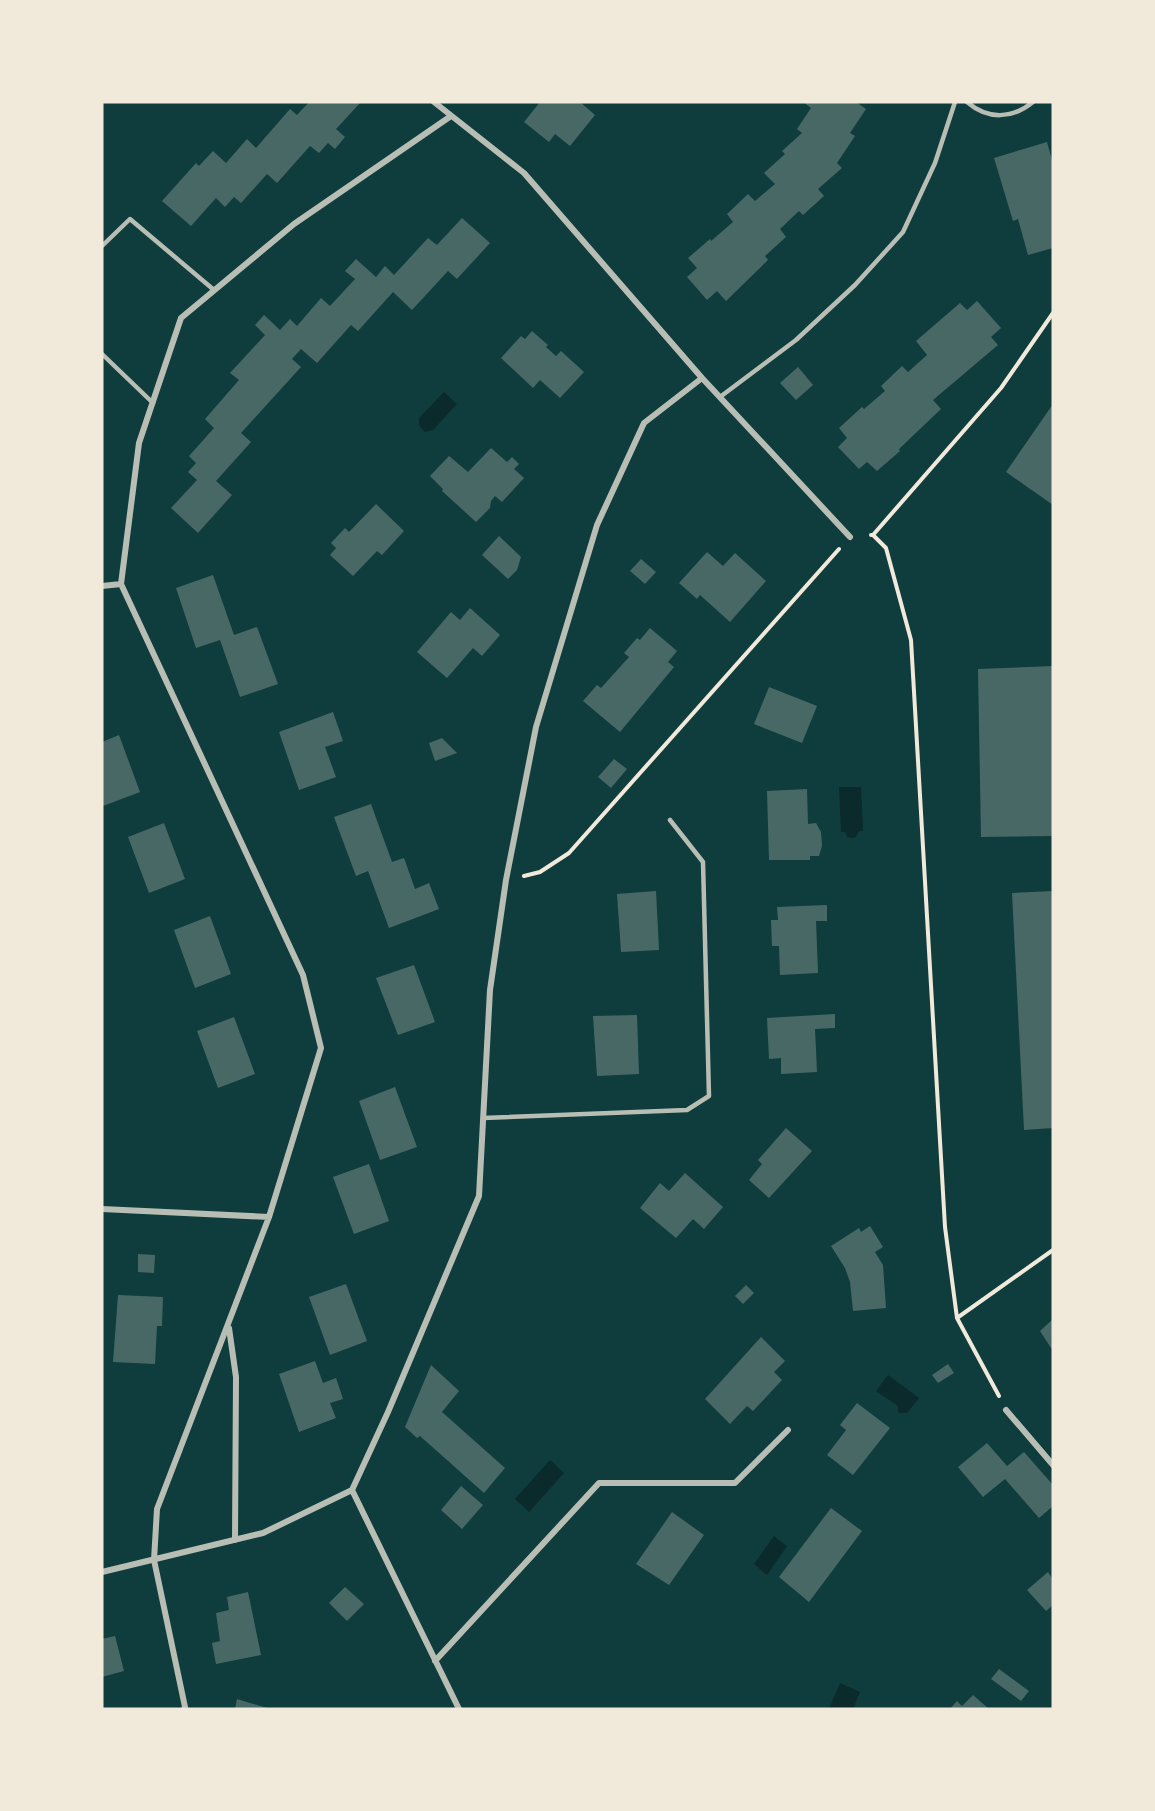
<svg xmlns="http://www.w3.org/2000/svg" width="1155" height="1811" viewBox="0 0 1155 1811" font-family="Spectral,serif">
<style>
.water{fill:#0a2a2b}
.building{fill:#486865}
.lines{fill:none;stroke-linecap:round;stroke-linejoin:round}
.path{stroke:#f1e9da;stroke-width:4}
.service{stroke:#b8beb3;stroke-width:4.5}
.minor{stroke:#b8beb3;stroke-width:6}
</style>
<rect width="100%" height="100%" fill="#0f3d3e"/>
<!-- water -->
<path class="water" d="M444,392L457,404L433,430L425,432L419,425V418Z
M839,787H861L863,831H859L856,837L853,838L847,837L845,832H841Z
M888,1375L919,1398L907,1413H898V1406L876,1391Z
M550,1460L564,1473L529,1512L515,1499Z
M774,1536L787,1546L767,1575L754,1564Z
M840,1683L860,1692L853,1709H829Z"/>
<!-- building -->
<path class="building" d="M309,102H361L336,129L345,137L335,149L328,143L319,153L310,146L277,183L267,174L241,203L234,197L225,207L216,198L191,226L162,201L196,163L199,166L213,151L226,163L247,139L256,148L290,109L297,115Z
M540,102H580L595,115L570,146L555,134L549,142L524,122Z
M803,102H856L866,109L850,133L855,136L837,163L842,168L818,189L824,196L803,215L799,211L780,229L786,237L765,256L768,260L726,301L717,291L707,300L687,277L697,268L688,258L710,239L711,241L733,222L727,214L748,194L755,201L775,184L764,173L785,154L782,151L802,133L797,129L811,108Z
M1047,142L1053,164V248L1028,255L1018,219L1013,221L994,158Z
M462,218L490,243L457,279L448,271L412,310L393,292L358,331L351,325L317,363L301,349L292,359L301,367L241,433L251,442L216,481L232,495L198,533L171,508L197,480L188,472L196,463L189,456L214,428L205,419L239,380L230,373L265,335L255,325L264,315L280,330L290,319L297,326L321,298L330,306L355,279L345,271L356,259L376,277L385,266L394,275L428,238L437,245Z
M977,301L1001,328L991,337L998,345L933,400L941,409L899,449L900,451L877,471L867,462L859,469L838,447L847,438L839,428L862,407L864,409L885,391L881,386L902,366L908,372L927,355L916,341L960,303L967,310Z
M532,331L548,345L546,347L556,356L561,351L584,372L560,398L540,380L533,388L501,358L521,336L525,339Z
M798,367L813,385L796,400L780,383Z
M1053,404V505L1006,472Z
M491,448L507,462L512,457L519,464L514,469L524,478L502,502L495,496L491,501L490,508L476,522L442,491L443,489L430,476L449,456L468,472Z
M376,504L404,531L382,555L377,551L353,576L330,555L336,548L331,543L345,528L349,532Z
M499,536L521,557L517,570L508,579L482,555Z
M707,552L723,566L735,553L766,581L730,622L700,595L697,599L679,583Z
M641,559L656,572L645,584L630,571Z
M213,575L234,635L257,627L278,684L240,697L220,640L196,648L176,588Z
M470,608L500,635L482,656L473,648L447,678L417,652L451,612L460,620Z
M650,628L677,651L668,662L674,667L620,732L583,701L597,685L601,688L629,657L624,653L637,638L640,640Z
M1053,666V836L981,837L978,669Z
M769,687L817,706L802,743L754,724Z
M333,712L343,741L325,747L336,777L299,790L279,732Z
M119,735L140,792L103,806L102,742Z
M442,738L457,753L435,761L429,743Z
M614,759L627,769L611,788L598,777Z
M807,789L808,824L816,823L821,832L822,846L819,856H810V860H769L767,791Z
M371,804L392,862L404,858L415,889L429,883L439,909L389,928L368,871L356,876L334,817Z
M164,823L185,879L149,893L128,837Z
M656,891L659,950L621,952L617,894Z
M1053,891V1128L1024,1130L1012,893Z
M827,905V921H816L818,973L780,975L779,946H772L771,920H778L777,907Z
M210,916L231,974L195,988L174,930Z
M414,965L435,1022L398,1035L376,978Z
M835,1014V1028L815,1029L817,1072L781,1074V1058L769,1059L767,1018Z
M637,1015L639,1074L597,1076L593,1016Z
M234,1017L255,1074L218,1088L197,1031Z
M395,1087L417,1147L380,1160L359,1101Z
M786,1128L812,1151L769,1198L749,1180L762,1164L758,1160Z
M369,1164L389,1221L354,1234L333,1177Z
M685,1173L723,1207L704,1229L693,1219L676,1238L640,1208L660,1183L669,1191Z
M870,1226L883,1247L875,1252L883,1265L886,1308L853,1311L850,1282L845,1268L831,1246L859,1228L861,1232Z
M138,1254L155,1255L154,1273L138,1272Z
M346,1284L367,1341L330,1355L309,1297Z
M746,1285L754,1293L743,1304L735,1296Z
M118,1295L163,1297L162,1326H157L155,1364L113,1362Z
M1053,1319V1351L1040,1331Z
M761,1337L785,1361L774,1372L782,1380L753,1411L747,1406L730,1424L705,1399Z
M315,1361L323,1383L336,1378L343,1399L330,1403L336,1418L299,1432L279,1374Z
M948,1364L954,1373L938,1383L932,1375Z
M431,1365L459,1391L442,1412L505,1468L484,1493L420,1436L417,1438L405,1427Z
M857,1403L890,1428L853,1475L827,1455L846,1430L840,1425Z
M987,1443L1007,1466L1024,1452L1053,1485V1506L1039,1518L1005,1479L983,1497L958,1467Z
M461,1486L483,1505L462,1529L441,1510Z
M831,1508L862,1531L809,1602L779,1577Z
M672,1512L704,1535L669,1585L636,1564Z
M1048,1572L1052,1578L1053,1577V1605L1046,1611L1027,1590Z
M345,1587L364,1604L347,1621L329,1603Z
M248,1592L261,1655L216,1664L212,1643L220,1641L216,1613L229,1610L227,1597Z
M115,1636L124,1671L102,1677V1639Z
M999,1669L1029,1691L1021,1701L991,1679Z
M973,1695L989,1709H950L957,1701L962,1706Z
M237,1699L267,1708V1709H235Z"/>
<g class="lines">
<!-- path -->
<path class="path" d="M871,535H873L1001,388L1053,313
M873,535L886,548L911,640L945,1227L957,1318L999,1396
M524,876L540,872L569,853L839,549
M957,1318L1053,1250"/>
<!-- service -->
<path class="service" d="M967,102C988,120 1012,119 1033,102
M102,246L130,219L214,290
M102,354L153,403
M720,397L796,340L855,285L903,232L935,163L955,102
M483,1118L687,1110L709,1096L703,862L670,820"/>
<!-- minor -->
<path class="minor" d="M434,102L524,173L702,378L850,537
M102,586L121,584
M102,1209L269,1217
M229,1328L236,1377L235,1540
M1006,1410L1053,1465
M352,1490L388,1412L479,1196L490,990L506,880L536,727L597,525L644,423L702,378
M352,1490L459,1709
M102,1572L263,1533L352,1490
M435,1661L599,1483H735L788,1430
M184,1709L185,1707L154,1560L157,1509L269,1217L321,1048L303,975L121,584L139,443L181,318L294,224L451,116"/>
</g>
<!-- border -->
<rect width="1155" height="1811" fill="none" stroke="#f1e9da" stroke-width="207"/>
</svg>
